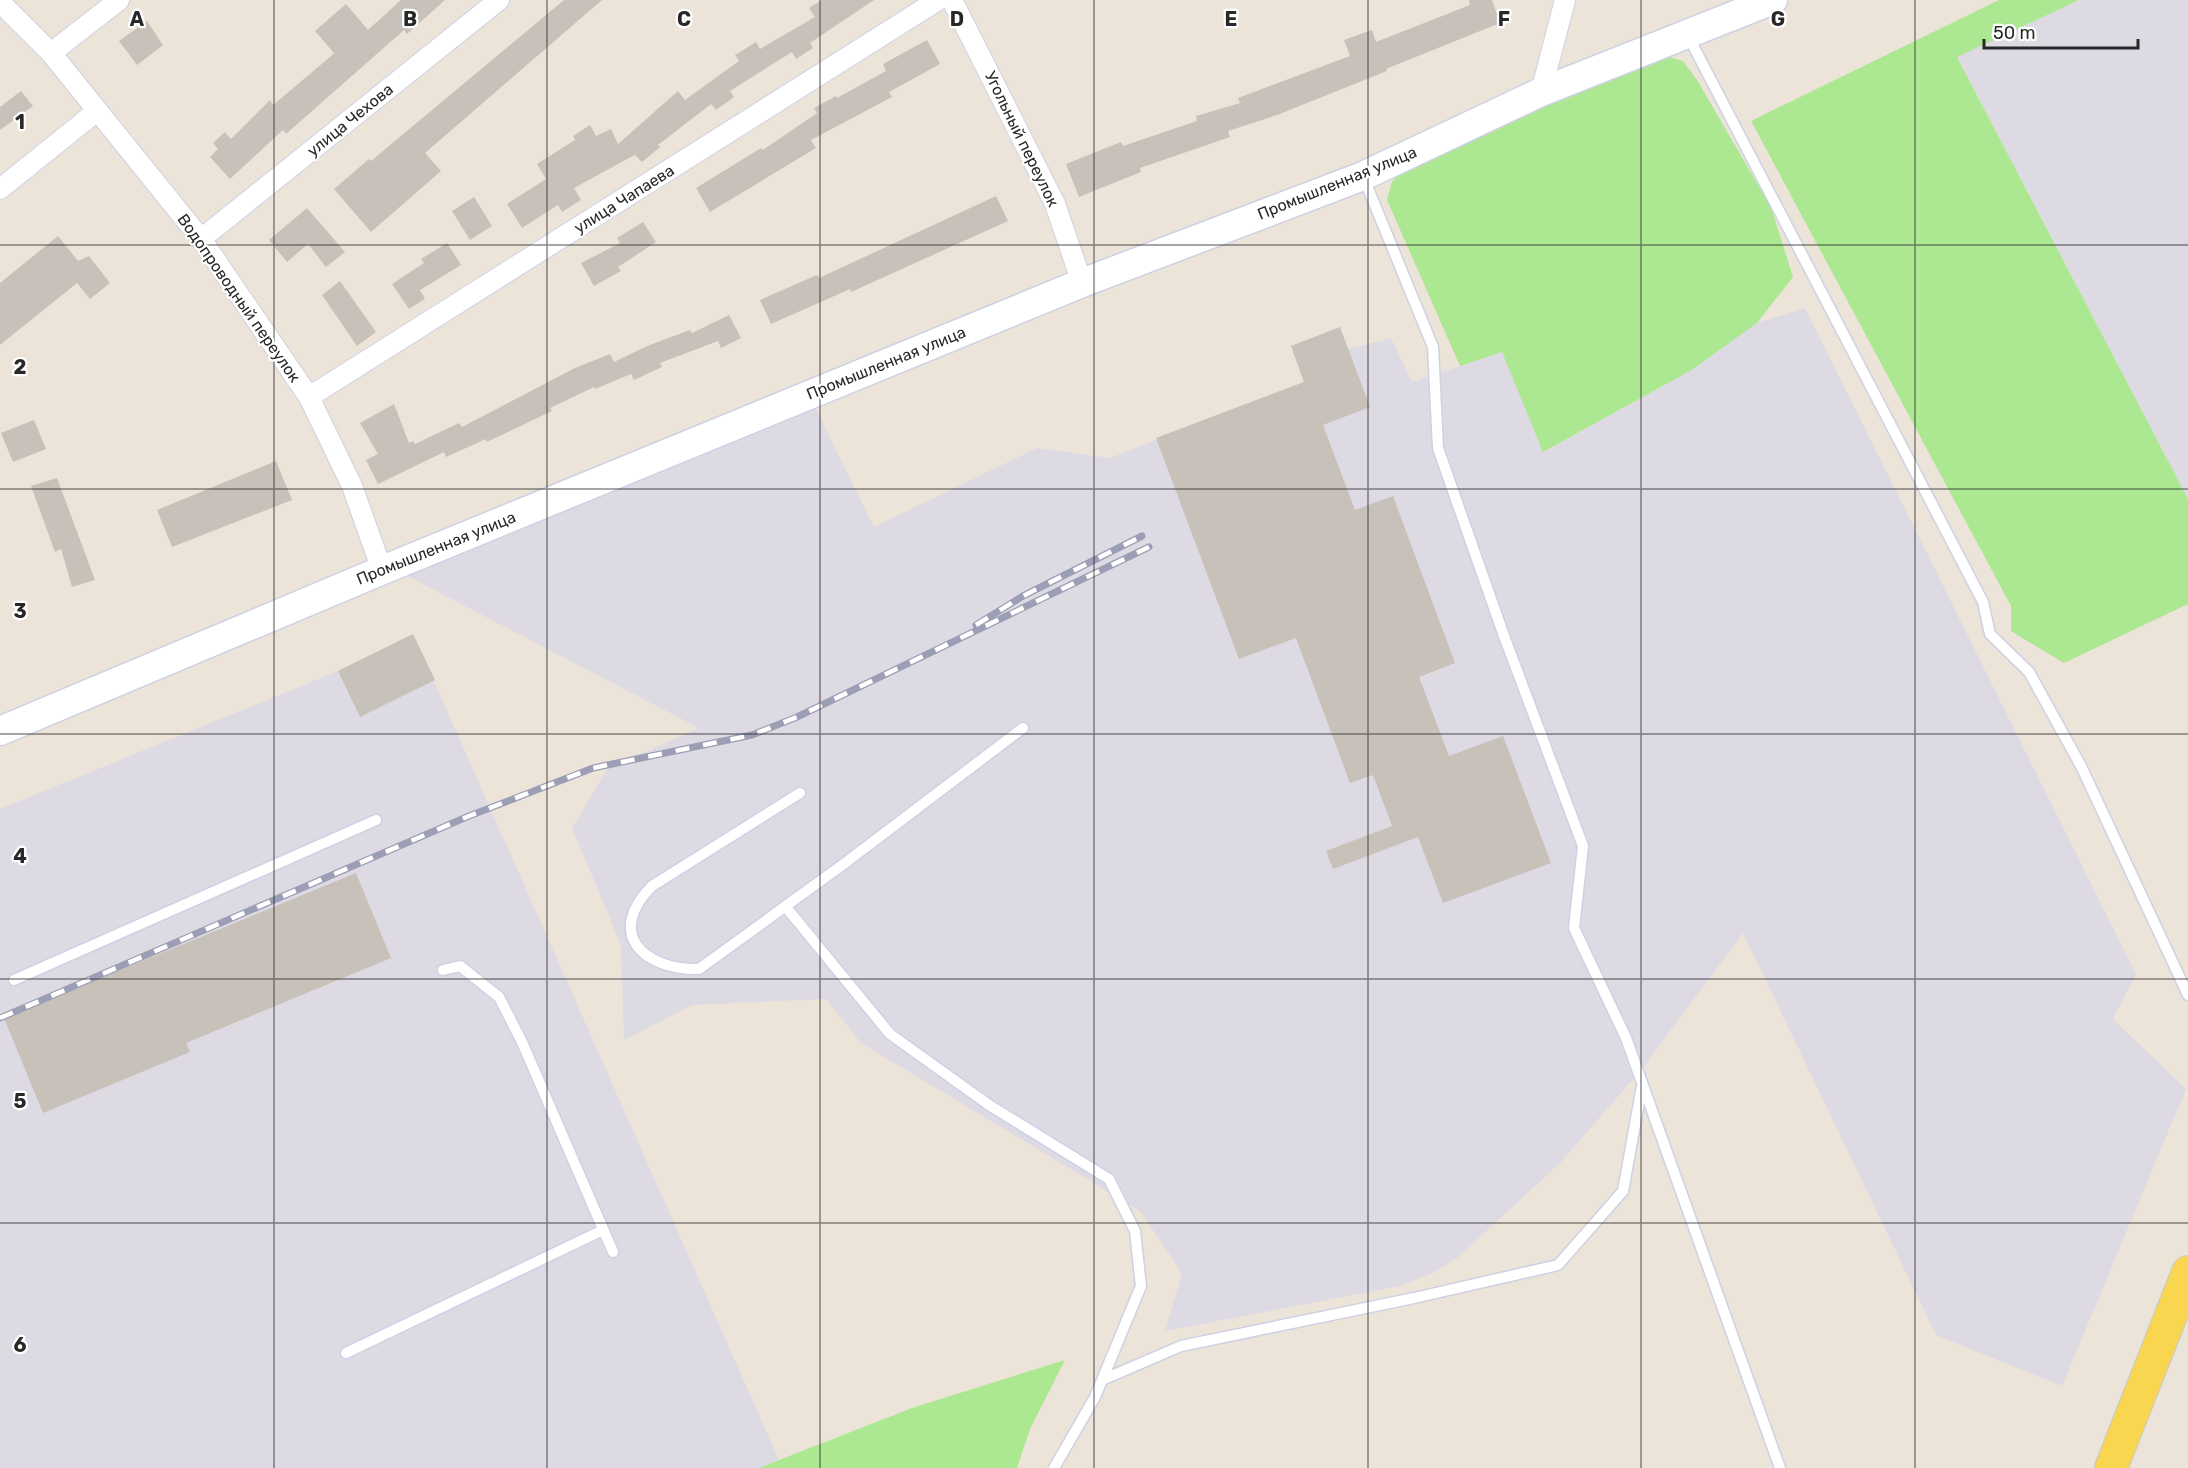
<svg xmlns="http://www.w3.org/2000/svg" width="2188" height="1468" viewBox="0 0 2188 1468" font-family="Rubik,sans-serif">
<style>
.industrial{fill:#dddae4}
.green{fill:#ace791}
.building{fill:#c7c1b9}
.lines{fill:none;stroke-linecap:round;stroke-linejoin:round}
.lane-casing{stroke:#ced1e3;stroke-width:13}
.street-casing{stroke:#ced1e3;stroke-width:22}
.secondary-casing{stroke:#ced1e3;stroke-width:31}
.primary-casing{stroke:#c7c7c7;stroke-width:34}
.lane{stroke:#fff;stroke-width:10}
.street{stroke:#fff;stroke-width:20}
.secondary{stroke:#fff;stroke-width:28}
.primary{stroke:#f9d650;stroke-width:32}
.rail-casing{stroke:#9b9eb4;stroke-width:7}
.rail{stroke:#fff;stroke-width:4.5;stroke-dasharray:14;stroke-linecap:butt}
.grid{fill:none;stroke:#282828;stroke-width:1.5;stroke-opacity:0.55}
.labels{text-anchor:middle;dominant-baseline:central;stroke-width:4.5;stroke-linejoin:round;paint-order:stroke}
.street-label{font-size:16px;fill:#282828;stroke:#fff}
.grid-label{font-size:20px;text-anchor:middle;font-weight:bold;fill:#282828;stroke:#fff;stroke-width:4.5;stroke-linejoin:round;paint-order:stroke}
</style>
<rect width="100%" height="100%" fill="#ece4d9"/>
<!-- industrial -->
<path class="industrial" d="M2079,0H2188V499L1957,56Z
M1805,308L2136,974L2113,1019L2186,1089L2062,1386L1936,1335L1743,933L1641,1070L1560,1163L1457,1258L1433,1273L1400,1286L1165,1331L1182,1273L1140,1211L861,1043L826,999L692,1005L624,1040L621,945L572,828L607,769L699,728L390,567L809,395L874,527L1037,448L1110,458L1304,382L1291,346L1340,327L1348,349L1391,338L1412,382L1502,352L1544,452L1690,371L1757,323Z
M413,634L779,1460L759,1468H0V809L338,671Z"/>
<!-- green -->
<path class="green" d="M1999,0H2079L1957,57L2188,499V604L2064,663L2011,631V606L1751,121Z
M1669,57L1683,61L1697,80L1771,207L1793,277L1757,323L1690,371L1543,452L1502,352L1460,366L1387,200L1392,182L1406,167L1558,101Z
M1065,1360L1030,1429L1017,1468H759L912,1408Z"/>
<!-- building -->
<path class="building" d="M401,0H445L407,34L404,30L286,134L283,130L230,179L210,157L218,149L213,143L225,132L231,139L270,100L273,105L330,57L334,53L315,31L346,4L368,30Z
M564,0H602L425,153L441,171L371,232L334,189L369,159L371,161Z
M822,0H874L810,43L813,48L796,59L792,52L730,91L734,97L716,110L711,104L658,145L660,147L642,162L635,155L629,158L574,188L581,200L562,212L558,205L522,228L507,204L546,179L537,164L575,140L573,136L590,125L596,136L611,129L618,144L678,91L685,100L739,61L735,55L756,42L760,49L815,17L809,8Z
M1469,0H1492L1500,23L1386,69L1387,71L1277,115L1228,131L1230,137L1140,168L1141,172L1079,197L1066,164L1121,142L1123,146L1197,121L1196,116L1240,103L1238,98L1350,56L1344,40L1372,30L1376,42L1470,5Z
M147,21L163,45L137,65L119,41Z
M927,40L940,64L889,92L892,97L811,140L816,148L710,212L696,188L761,148L763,150L817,113L814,108L836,96L837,98L886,71L883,64Z
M21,91L33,106L0,130V107Z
M996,196L1008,221L851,292L850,289L771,324L760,300L817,275L819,278Z
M474,197L492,226L470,240L452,211Z
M307,208L345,252L326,267L308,244L287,262L269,240Z
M643,222L656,242L618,267L621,271L594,286L581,263L620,243L617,238Z
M58,236L78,261L89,256L110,283L90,299L77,283L0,345V283Z
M447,243L461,265L420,290L425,299L409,309L392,284L424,263L421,259Z
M340,281L376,332L357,346L322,295Z
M729,315L741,338L721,348L718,341L660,363L662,367L634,380L631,374L595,389L594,387L550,408L552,411L487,442L486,439L446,457L444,452L378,484L366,460L378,454L360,423L394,404L409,443L413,441L415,444L459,423L462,427L575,368L610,354L614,362L647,346L690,330L692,333Z
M1340,327L1370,407L1323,425L1355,510L1393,496L1455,663L1419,677L1449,756L1503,736L1551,863L1443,903L1418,837L1333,869L1326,851L1392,826L1373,775L1350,783L1296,638L1239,659L1156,438L1304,382L1291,346Z
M34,420L46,449L13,462L1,433Z
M276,461L292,500L172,547L157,510Z
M57,478L95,580L72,587L61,549L55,552L31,486Z
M413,634L435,680L360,717L338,671Z
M356,873L391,958L186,1043L190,1052L43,1113L4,1018Z"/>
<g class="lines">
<!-- lane casing -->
<g class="lane-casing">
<path id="lane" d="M1687,34L1983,602L1990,634L2029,672L2081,766L2188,995
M1363,176L1433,347L1438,448L1504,636L1583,846L1574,928L1626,1038L1780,1468
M800,793L652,886C605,933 643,970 699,969L845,863L1023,728
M785,906L890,1034L989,1105L1109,1179L1135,1231L1141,1286L1095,1397L1054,1468
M443,970L460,966L499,997L522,1042L613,1252
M14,980L376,820
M346,1353L603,1230
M1102,1380L1181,1346L1414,1298L1558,1265L1623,1191L1642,1086"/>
</g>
<!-- street casing -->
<g class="street-casing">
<path id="street" d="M952,0L1055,204L1082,283
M0,2L51,53L201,239L309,397L352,486L382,570
M51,53L119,0
M1541,92L1565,0
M0,189L97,111
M201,239L499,0
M309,397L938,0"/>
</g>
<!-- secondary casing -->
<g class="secondary-casing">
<path id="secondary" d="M0,731L390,567L1082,283L1363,176L1541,92L1773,0"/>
</g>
<!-- primary casing -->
<g class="primary-casing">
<path id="primary" d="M2111,1468L2188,1272"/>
</g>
<!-- lane -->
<use href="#lane" class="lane"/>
<!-- street -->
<use href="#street" class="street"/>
<!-- secondary -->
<use href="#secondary" class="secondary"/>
<!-- primary -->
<use href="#primary" class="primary"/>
<!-- rail casing -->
<g class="rail-casing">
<path id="rail" d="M976,625L1023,596L1142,536
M0,1018L469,816L593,768L752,735L797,717L1149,547"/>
</g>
<!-- rail -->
<use href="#rail" class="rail"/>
</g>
<!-- grid -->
<path class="grid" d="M274,0V1468M547,0V1468M820,0V1468M1094,0V1468M1368,0V1468M1641,0V1468M1915,0V1468M0,245H2188M0,489H2188M0,734H2188M0,979H2188M0,1223H2188"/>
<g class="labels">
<!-- street labels -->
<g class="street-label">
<text transform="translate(350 120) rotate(-39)">улица Чехова</text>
<text transform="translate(1022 139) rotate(64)">Угольный переулок</text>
<text transform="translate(1337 183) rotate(-22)">Промышленная улица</text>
<text transform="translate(624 199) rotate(-32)">улица Чапаева</text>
<text transform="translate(239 298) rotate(55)">Водопроводный переулок</text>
<text transform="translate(886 363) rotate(-22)">Промышленная улица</text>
<text transform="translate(436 548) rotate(-22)">Промышленная улица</text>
</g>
</g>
<g class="grid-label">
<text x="137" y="26">A</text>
<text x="410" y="26">B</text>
<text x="684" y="26">C</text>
<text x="957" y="26">D</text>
<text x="1231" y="26">E</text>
<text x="1504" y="26">F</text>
<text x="1778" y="26">G</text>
<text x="20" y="129">1</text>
<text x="20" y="374">2</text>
<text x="20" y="618">3</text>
<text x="20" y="863">4</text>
<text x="20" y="1108">5</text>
<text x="20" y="1352">6</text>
</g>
<!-- scale -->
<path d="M1984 39v9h154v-9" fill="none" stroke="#282828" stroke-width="3"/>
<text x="1993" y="39" font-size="18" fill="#282828" stroke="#ffffff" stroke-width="4.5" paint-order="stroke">50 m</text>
</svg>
